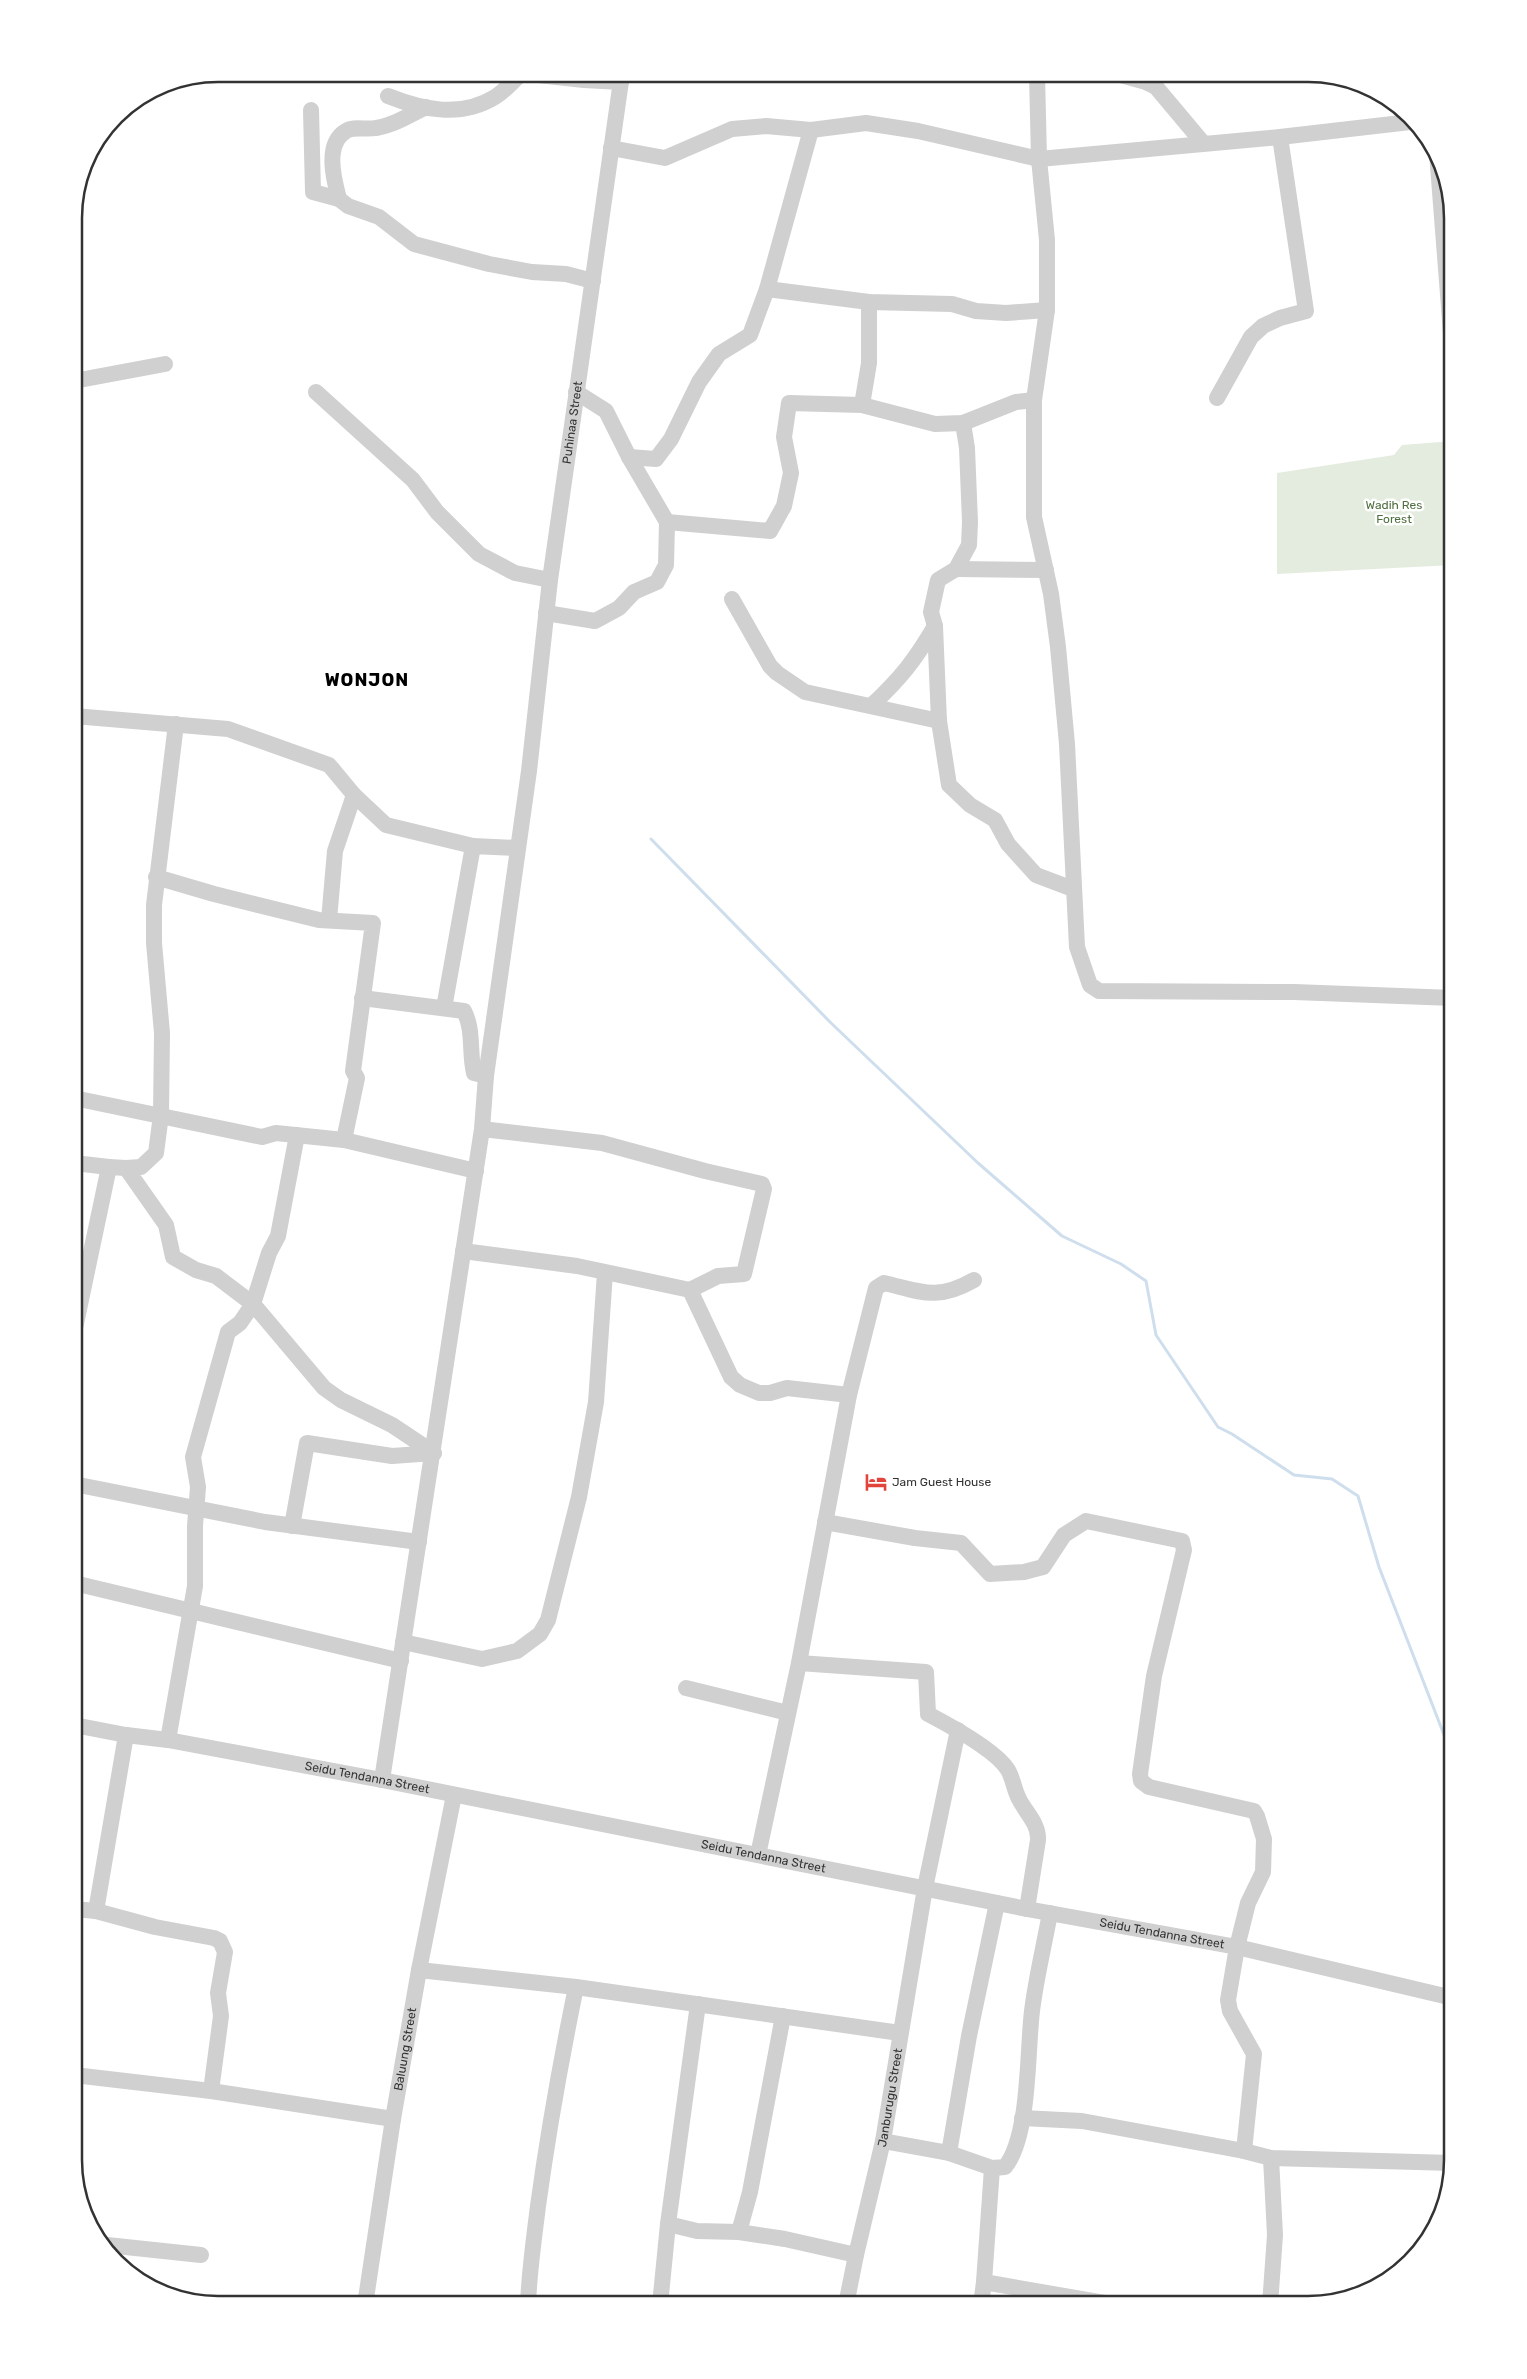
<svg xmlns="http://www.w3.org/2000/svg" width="1527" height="2379" viewBox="0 0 1527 2379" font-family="Rubik,sans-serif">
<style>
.green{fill:#e4ecdf}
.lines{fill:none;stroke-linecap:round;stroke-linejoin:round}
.stream{stroke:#cfdeed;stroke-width:3}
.minor{stroke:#d0d0d0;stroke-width:16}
.labels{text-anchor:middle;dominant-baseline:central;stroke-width:5;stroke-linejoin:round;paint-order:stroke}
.street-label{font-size:12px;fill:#333;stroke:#fff}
.park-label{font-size:12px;fill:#506f40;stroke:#fff}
.poi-label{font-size:12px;fill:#333;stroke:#fff;text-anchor:start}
.district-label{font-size:18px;font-weight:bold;letter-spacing:1px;fill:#000;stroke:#fff}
.rim{fill:none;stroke:#333;stroke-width:2.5}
</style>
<rect width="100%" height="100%" fill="#fff"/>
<!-- green -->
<path class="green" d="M1453,441V565L1277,574V473L1394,455L1402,445Z"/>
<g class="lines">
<!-- stream -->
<path class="stream" d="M651,839L831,1023L978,1163L1062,1236L1121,1264L1146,1281L1156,1335L1218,1427L1232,1434L1294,1475L1332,1479L1358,1496L1379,1567L1453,1758"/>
<!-- minor -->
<g class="minor">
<path d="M529,74L584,80L621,82"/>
<path d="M1037,74L1039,159L1047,240V310L1034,400V517L1051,594L1058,647L1067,744L1077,947L1090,985L1099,991L1294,992L1453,998"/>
<path d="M1117,74L1146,82L1156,87L1203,143"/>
<path d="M388,96C423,110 461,118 495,97C505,91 513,81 521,74"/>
<path d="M311,110L313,192L339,199L348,206L379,217L414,244L489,264L532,272L566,274L593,281"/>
<path d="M611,148L665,158L732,129L766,126L811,130L866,123L918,131L1039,159L1280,137L1410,122"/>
<path d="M1437,153L1453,359"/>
<path d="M339,199C334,180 324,144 346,131C353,126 367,130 376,128C394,125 410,115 426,107"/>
<path d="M767,289L869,302L952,304L976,311L1006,313L1047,310"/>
<path d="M74,381L165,364"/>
<path d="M316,392L413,480L437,512L479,554L515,573L550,580"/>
<path d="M1217,398L1251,337L1263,326L1280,318L1306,311L1280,137"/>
<path d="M862,405L869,363V302"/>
<path d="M963,423L967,448L970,522L969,545L956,569L938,580L931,612L935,626L939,721L949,785L970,805L995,820L1008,844L1036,875L1073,889"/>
<path d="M629,457L656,459L671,439L699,382L719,354L750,335L767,289L811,130"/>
<path d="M667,522L770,531L784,506L791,473L784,437L789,403L862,405L935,424L963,423L1016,402L1034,400"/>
<path d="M956,569L1046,570"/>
<path d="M732,599L770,666L777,673L805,692L939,721"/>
<path d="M546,613L595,621L619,608L634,592L657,582L666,565L667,522L629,457L606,411L576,392"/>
<path d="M872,705C901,678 915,660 935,626"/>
<path d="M74,716L228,729L329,765L354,795L386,825L473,846"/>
<path d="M176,724L154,905V943L162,1033L161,1115L156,1153L141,1167L126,1168L166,1225L173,1257L196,1270L216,1276L253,1304L324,1388L341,1400L392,1425L434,1453"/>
<path d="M156,877L214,894L319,920L373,923L353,1071L357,1078L344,1140"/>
<path d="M329,920L335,851L354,795"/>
<path d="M362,998L464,1011C474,1030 469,1053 474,1073L486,1076"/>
<path d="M444,1008L473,846L518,848"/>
<path d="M74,1098L262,1137L276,1133L344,1140L476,1171"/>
<path d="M482,1129L602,1143L705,1171L762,1184L764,1189L744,1274L718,1276L690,1290"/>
<path d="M74,1163L109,1167"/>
<path d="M463,1251L577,1266L690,1290L731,1377L740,1385L759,1393H770L787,1388L849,1395"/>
<path d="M74,1333L109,1167L126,1168"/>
<path d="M74,1484L265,1522L419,1542"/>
<path d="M825,1522L915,1538L961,1543L990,1574L1024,1572L1043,1567L1064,1535L1086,1521L1182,1541L1184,1550L1154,1676L1140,1774L1141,1781L1149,1787L1254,1811L1257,1816L1264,1839L1263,1872L1248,1903L1237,1947L1228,2000L1230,2011L1254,2054L1244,2151L1271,2158L1453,2163"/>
<path d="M292,1526L307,1443L392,1456L434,1453"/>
<path d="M74,1583L401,1661"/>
<path d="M403,1642L482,1659L517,1651L540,1634L548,1620L579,1497L596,1402L605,1273"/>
<path d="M799,1663L926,1672L928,1714C949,1725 996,1750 1008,1770C1013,1778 1014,1790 1019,1799C1026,1813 1039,1824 1038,1840L1027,1909"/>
<path d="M686,1688L788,1713"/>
<path id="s1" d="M74,1725L126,1735L168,1740L382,1780L1027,1909L1237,1947L1453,1998"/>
<path d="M168,1740L195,1586V1526L198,1487L193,1457L228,1332L240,1323L253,1304L269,1253L278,1236L297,1135"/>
<path id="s2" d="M382,1780L482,1129L486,1076L529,771L550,580L622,74"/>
<path d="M758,1855L799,1663L849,1395L876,1288L884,1283C922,1292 937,1301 974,1280"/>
<path d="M74,1909L96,1911L155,1927L214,1938L220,1941L225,1952L218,1993L221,2016L211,2091"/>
<path d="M96,1911L126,1735"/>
<path d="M419,1970L576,1987L900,2033"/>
<path d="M74,2075L211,2091L393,2119"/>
<path d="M1022,2118L1082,2121L1244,2151"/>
<path d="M883,2141L949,2153L969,2036L997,1903"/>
<path d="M949,2153L992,2168L984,2282L1116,2305"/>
<path d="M992,2168L1005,2167C1030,2136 1027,2052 1032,2011C1036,1978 1044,1946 1050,1913"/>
<path d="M668,2224L697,2231L739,2232L785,2239L856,2255"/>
<path d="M739,2232L750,2192L783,2016"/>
<path d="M107,2245L201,2255"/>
<path id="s3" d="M365,2305L393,2119L419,1970L454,1795"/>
<path d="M528,2305C529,2272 534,2239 538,2206C548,2133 561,2060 576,1987"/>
<path d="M660,2305L668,2224L698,2004"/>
<path id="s4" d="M846,2305L856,2255L883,2141L925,1888L958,1730"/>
<path d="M981,2305L984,2282"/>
<path d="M1270,2305L1275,2235L1271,2158"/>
</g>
</g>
<!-- icons -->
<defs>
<g id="hotel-bare" transform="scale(1.725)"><path d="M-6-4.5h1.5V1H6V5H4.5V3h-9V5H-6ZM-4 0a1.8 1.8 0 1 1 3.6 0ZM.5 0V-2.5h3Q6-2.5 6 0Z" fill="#e2443c" stroke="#fff" stroke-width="2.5" paint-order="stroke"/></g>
</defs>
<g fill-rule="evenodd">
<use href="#hotel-bare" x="876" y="1482"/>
</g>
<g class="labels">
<!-- street labels -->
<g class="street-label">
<text stroke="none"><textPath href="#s2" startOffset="1371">Puhinaa Street</textPath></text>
<text stroke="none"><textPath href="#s1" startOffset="298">Seidu Tendanna Street</textPath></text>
<text stroke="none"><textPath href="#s1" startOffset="702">Seidu Tendanna Street</textPath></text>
<text stroke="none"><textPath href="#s1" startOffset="1108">Seidu Tendanna Street</textPath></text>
<text stroke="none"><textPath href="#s3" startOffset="259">Baluung Street</textPath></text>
<text stroke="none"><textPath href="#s4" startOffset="212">Janburugu Street</textPath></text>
</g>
<!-- park labels -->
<g class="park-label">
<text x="1394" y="505">Wadih Res<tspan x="1394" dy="14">Forest</tspan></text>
</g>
<!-- poi labels -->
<g class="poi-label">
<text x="892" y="1482">Jam Guest House</text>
</g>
<!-- district labels -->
<g class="district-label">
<text x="367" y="680">WONJON</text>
</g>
</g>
<!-- crop -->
<path d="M0 0H1527V2379H0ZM218 82H1308A136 136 0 0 1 1444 218V2160A136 136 0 0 1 1308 2296H218A136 136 0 0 1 82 2160V218A136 136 0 0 1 218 82Z" fill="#fff" fill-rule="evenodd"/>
<path class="rim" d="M218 82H1308A136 136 0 0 1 1444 218V2160A136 136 0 0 1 1308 2296H218A136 136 0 0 1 82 2160V218A136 136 0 0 1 218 82Z"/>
</svg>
